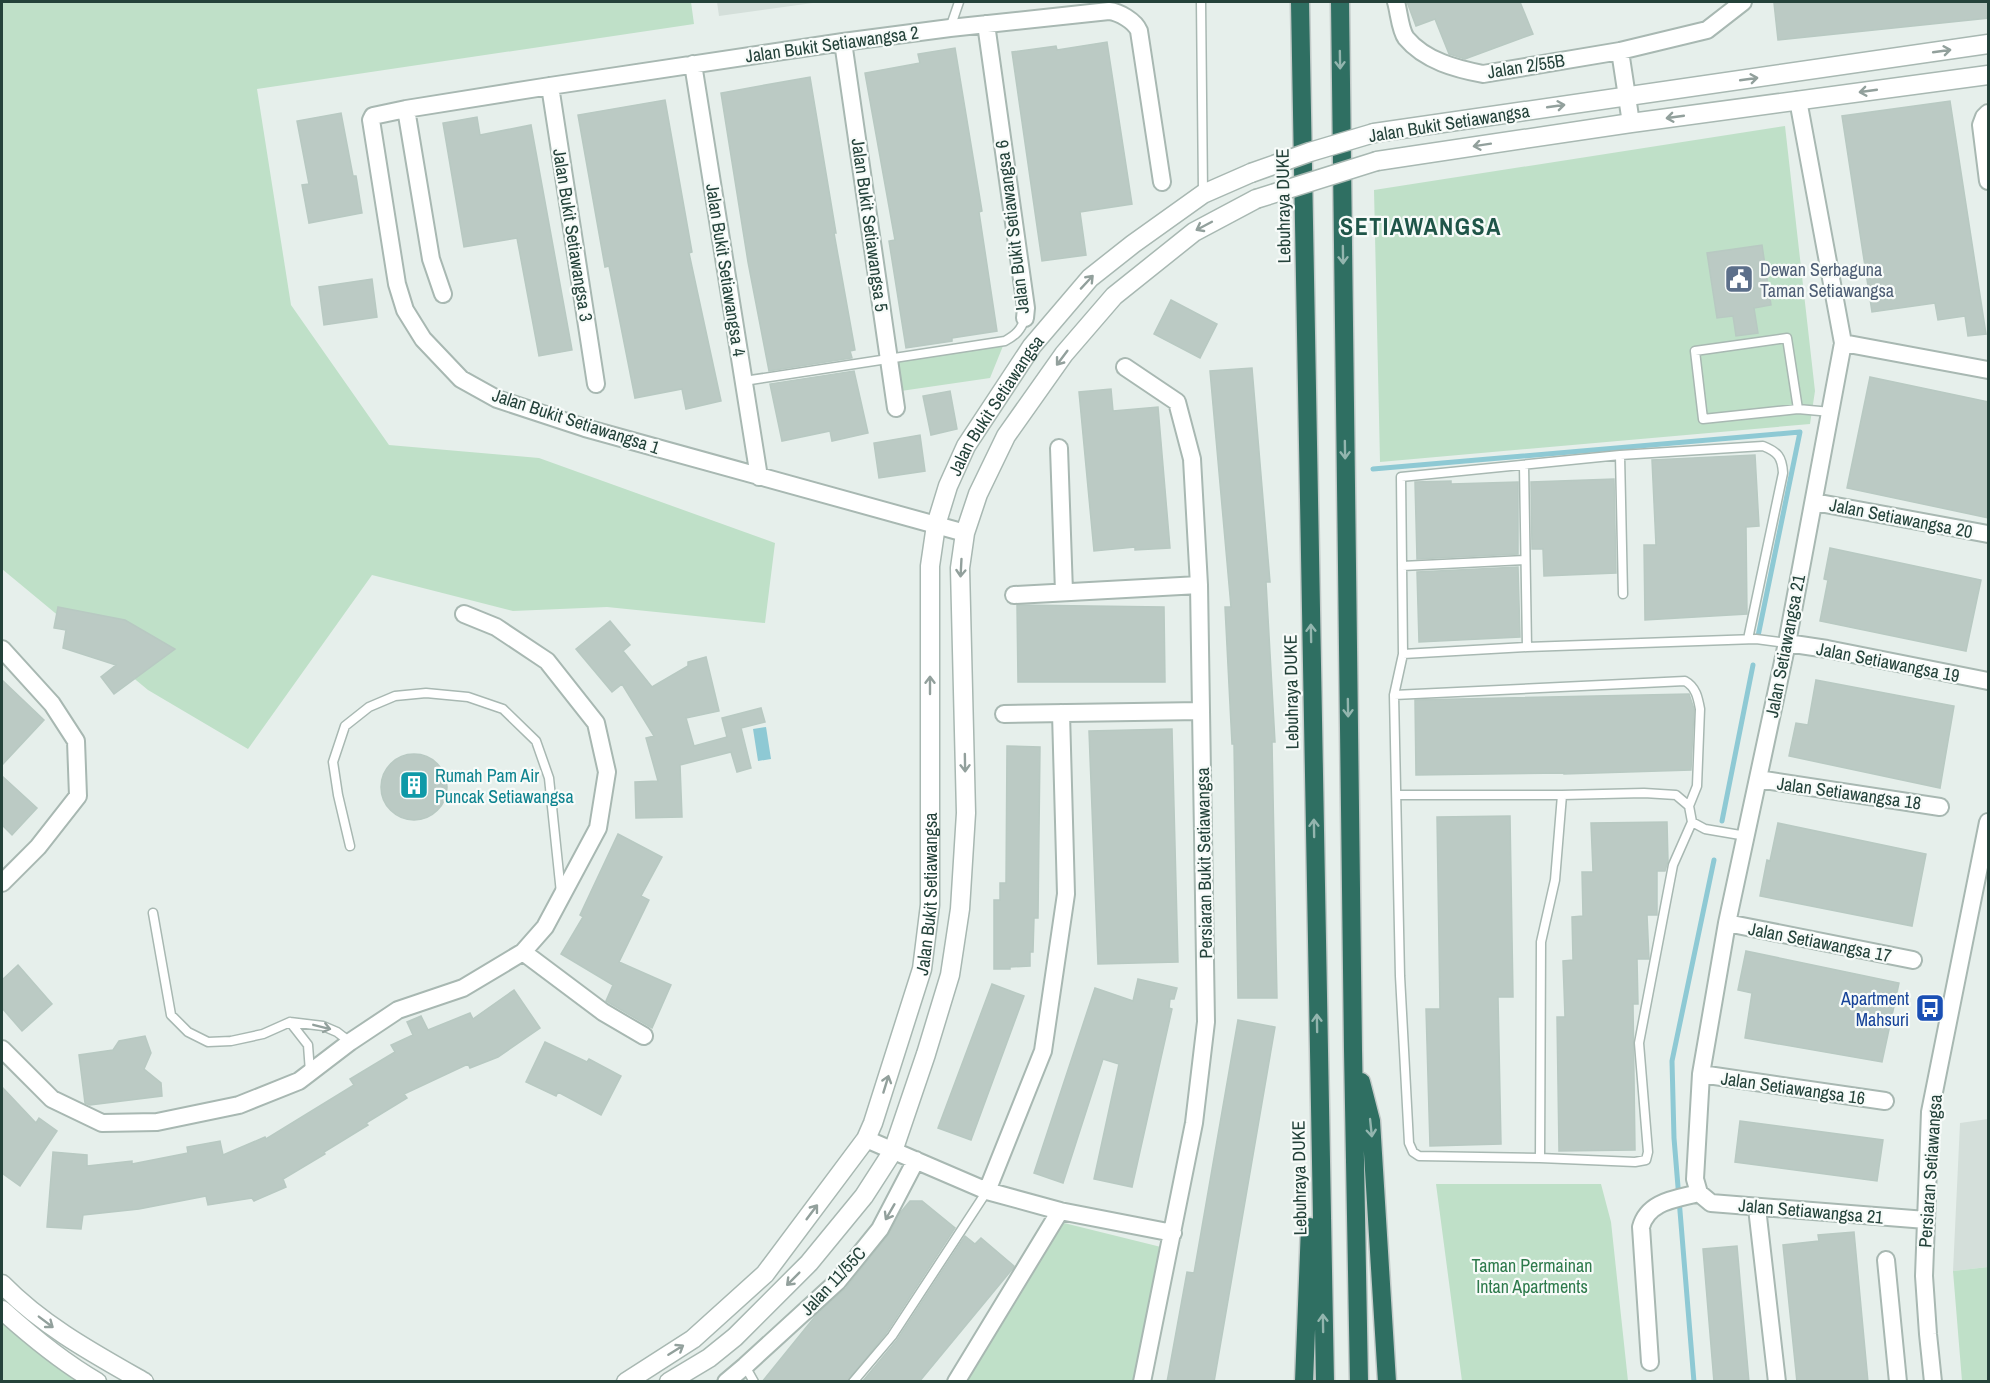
<svg xmlns="http://www.w3.org/2000/svg" width="1990" height="1383" viewBox="0 0 1990 1383" font-family="'Archivo Narrow',sans-serif">
<style>
.built{fill:#d4dfda}
.green{fill:#bfe0c8}
.water{fill:#8ec9d4}
.lines{fill:none;stroke-linecap:round;stroke-linejoin:round}
.stream{stroke:#8ec9d4;stroke-width:5}
.building{fill:#bbcac4;stroke:#b8c9c2;stroke-width:1.5}
.service-casing{stroke:#a8b8b2;stroke-width:11}
.minor-casing{stroke:#a8b8b2;stroke-width:20}
.tertiary-casing{stroke:#a8b8b2;stroke-width:21}
.motorway-casing{stroke:#c2cac8;stroke-width:21}
.service{stroke:#fff;stroke-width:8}
.minor{stroke:#fff;stroke-width:16}
.tertiary{stroke:#fff;stroke-width:18}
.motorway{stroke:#2f6f62;stroke-width:18}
.tertiary-bridge-casing{stroke:#a8b8b2;stroke-width:21;stroke-linecap:butt}
.tertiary-bridge{stroke:#fff;stroke-width:18}
.oneway{stroke:#92a09c}
.oneway2{stroke:#93b5ae}
.labels{text-anchor:middle;dominant-baseline:central;stroke-width:4.5;stroke-linejoin:round;paint-order:stroke}
.street-label{font-size:18px;fill:#24423a;stroke:#f7fbf9}
.service-label{font-size:18px;fill:#4e5e75;stroke:#f7fbf9;text-anchor:start}
.culture-label{font-size:18px;fill:#0d838f;stroke:#f7fbf9;text-anchor:start}
.transit-label{font-size:18px;fill:#164399;stroke:#f7fbf9;text-anchor:end}
.park-label{font-size:18px;fill:#2d7a4b;stroke:#f7fbf9}
.district-label{font-size:24px;font-weight:bold;letter-spacing:1.5px;fill:#1f5548;stroke:#f7fbf9}
</style>
<rect width="100%" height="100%" fill="#e6efeb"/>
<!-- built -->
<path class="built" d="M717,2H820L719,16Z
M1988,1119V1267L1953,1271L1960,1123Z"/>
<!-- green -->
<path class="green" d="M2,2H691L694,24L257,89L291,305L389,445L539,458L775,543L765,623L607,607L513,611L372,575L248,749L148,690L2,569Z
M1785,126L1815,391L1810,424L1380,462L1374,190Z
M1005,341L990,378L894,392L889,358Z
M1436,1184H1601L1611,1222L1628,1381H1462Z
M1064,1223L1161,1247L1133,1381L967,1382Z
M1988,1267V1381H1962L1953,1271Z
M2,1320L33,1349L90,1381H2Z"/>
<!-- water -->
<path class="water" d="M766,727L771,759L758,761L753,729Z"/>
<g class="lines">
<!-- stream -->
<path class="stream" d="M1373,469L1800,432L1757,641
M1722,821L1753,665
M1694,1382L1674,1138L1672,1061L1714,860"/>
</g>
<!-- building -->
<path class="building" d="M1407,2H1520L1533,34L1465,59L1449,54L1435,19L1416,26Z
M1784,2H1989V18L1778,40L1774,3Z
M1107,42L1132,204L1080,212L1086,255L1042,261L1012,52L1056,46L1057,50Z
M955,48L982,211L979,212L997,331L952,338V341L906,348L889,241L895,240L865,73L920,63L918,54Z
M810,77L836,233H834L855,350L850,351L852,358L769,371L748,262L721,93Z
M665,100L692,252L689,253L721,401L686,409L682,389L635,398L609,266L605,267L578,115Z
M1950,101L1986,334L1968,336L1965,316L1938,320L1935,303L1872,312L1842,116Z
M341,113L353,176H356L362,213L309,223L302,185L309,184L297,121Z
M477,117L480,135L531,125L572,350L539,356L517,238L464,247L443,123Z
M1762,245L1771,305L1754,308L1758,333L1736,336L1733,316L1717,318L1707,253Z
M372,279L377,317L324,325L319,287Z
M1171,300L1217,324L1200,358L1154,334Z
M1252,368L1270,582H1266L1275,742H1272L1277,998H1238L1234,744H1232L1225,607H1231L1210,371Z
M854,371L868,433L832,441L830,431L782,441L770,384Z
M1870,377L1989,402V518L1847,488Z
M1111,389L1113,411L1158,407L1170,548L1135,550V547L1094,551L1079,392Z
M950,391L957,429L931,435L923,396Z
M920,435L925,471L879,478L874,443Z
M1755,455L1759,526L1746,527L1747,614L1645,620L1644,545H1656L1652,460Z
M1614,479L1616,573L1544,576L1543,549H1532L1531,482Z
M1451,481V484L1518,482V554L1417,559L1415,482Z
M1830,548L1981,580L1966,651L1820,621L1828,580L1824,579Z
M1518,567L1520,637L1419,642L1417,572Z
M1017,605L1164,607L1165,682H1018Z
M58,607L125,620L175,649L114,694L101,677L116,665L63,648L66,630L54,628Z
M610,621L630,645L623,651L652,687L688,666V662L706,657L719,711L686,718L694,746L727,737L722,718L761,708L765,722L741,728L751,768L737,772L731,752L680,765L682,817L636,818L635,782L658,781L646,738L654,736L622,684L612,692L576,649Z
M2,680L44,720L2,765Z
M1816,680L1954,706L1940,788L1789,756L1796,723L1808,725Z
M1689,694L1694,709L1691,770L1564,774V773L1416,775L1415,700Z
M1172,729L1178,962L1098,964L1089,731Z
M1007,746L1040,747L1038,918H1034L1033,952H1030V966L1010,967V969H994V900H1000V883H1006Z
M381 787a33 33 0 1 1 66 0a33 33 0 1 1-66 0Z
M2,776L37,808L12,835L2,825Z
M1510,816L1513,997H1498L1501,1144L1430,1146L1426,1009H1440L1437,817Z
M1667,822L1668,861L1665,871H1657V915H1647L1649,959H1637L1638,1004H1633L1635,1150L1559,1151L1557,1017H1565L1563,961L1573,960L1572,917L1583,916L1582,872H1593L1591,823Z
M1778,823L1926,854L1912,926L1760,896L1767,860L1770,861Z
M618,834L662,857L641,896L649,900L619,962L671,985L652,1028L606,1001L613,985L561,954L583,917L580,915Z
M1746,951L1899,983L1882,1062L1745,1038L1752,993L1738,990Z
M18,965L52,1004L22,1031L2,1008V980Z
M1138,979L1177,988L1174,999H1170L1169,1008L1172,1009L1132,1187L1094,1179L1119,1064L1103,1059L1063,1183L1034,1173L1095,988L1133,1001Z
M992,984L1024,996L971,1140L938,1128Z
M514,990L540,1028L498,1057L470,1068L468,1064L404,1094L407,1098L366,1123L368,1125L324,1152L325,1154L283,1179L286,1187L254,1201L252,1198L208,1205L206,1196L139,1209L83,1215L81,1229L47,1227L53,1152L87,1155V1166L132,1161V1164L188,1153L187,1147L220,1141L223,1155L265,1137L266,1139L354,1085L350,1079L395,1052L391,1045L413,1035L407,1022L421,1016L428,1030L470,1013L473,1019Z
M1238,1020L1275,1027L1214,1382H1167L1187,1272L1194,1273Z
M145,1036L151,1053L144,1069L161,1083L162,1096L90,1105L85,1103L79,1055L113,1050L119,1041Z
M545,1042L587,1062L589,1059L621,1076L601,1115L558,1092L556,1096L526,1082Z
M2,1087L36,1123L39,1118L57,1131L20,1186L2,1173Z
M1740,1121L1883,1140L1877,1181L1735,1162Z
M910,1201H922L955,1228L887,1332L847,1382H762L817,1314L846,1288L888,1235L900,1213Z
M1854,1232L1868,1382H1797L1783,1245L1819,1241L1818,1235Z
M965,1236L975,1244L981,1238L1014,1266V1267L919,1382H862L897,1340Z
M1737,1246L1749,1382H1714L1703,1249Z"/>
<g class="lines">
<!-- service casing -->
<g class="service-casing">
<path id="service" d="M1201,2L1203,193
M950,28L959,2
M744,381L1005,341C1016,335 1021,330 1025,318
M1798,409L1787,338L1695,351L1703,419L1798,409L1831,412
M1620,455L1623,594
M1524,465L1527,647
M1402,566L1525,560
M1403,654L1527,647L1756,639L1787,643
M1394,695L1685,681C1696,687 1698,698 1700,709L1697,786L1689,806
M1397,795H1562L1644,793L1676,795L1689,806L1692,822
M1746,836L1705,829L1692,822L1673,865L1639,1043L1648,1152L1646,1160L1635,1162L1540,1158L1419,1156L1413,1152L1409,1143L1400,976L1394,695L1403,654L1401,477L1620,455L1763,446C1778,452 1782,457 1783,473L1748,639
M350,846L338,795L333,762L345,726L369,707L395,696L426,693L468,697L503,709L536,741L549,778L561,893
M153,913L171,1015L188,1032L208,1042L231,1041L263,1034L290,1022L323,1026L337,1032L350,1042
M290,1022L308,1045L310,1072
M1540,1158L1541,942L1555,880L1562,795
M745,1366L754,1382
M853,1382L892,1336L987,1191"/>
</g>
<!-- minor casing -->
<g class="minor-casing">
<path id="minor" d="M1396,2C1399,12 1400,30 1406,38C1425,61 1457,69 1483,74L1620,51L1707,30L1743,2
M986,24L1026,308L1025,318
M843,42L896,408
M1620,51L1631,123
M693,64L759,477
M550,86L596,384
M1798,100L1843,343L1787,643L1727,923L1701,1074L1695,1179L1699,1193L1711,1203L1926,1220
M406,109L431,259L443,294
M1988,113L1984,117L1981,125L1988,181
M1843,343L1988,370
M1125,367L1177,402L1192,459L1199,585L1206,1022L1194,1123L1142,1382
M1059,448L1064,592
M1814,502L1988,534
M965,533L585,428L497,399L461,379L423,339L405,310L397,284L371,120L373,116L406,109L550,86L843,42L950,28L1109,11C1119,12 1135,21 1139,31L1162,182
M1014,595L1199,585
M1787,643L1827,649L1988,681
M2,649L52,704L76,741L78,796L38,847L2,883
M1004,714L1201,711
M1758,779L1940,807
M1727,923L1913,960
M523,952L603,1012L644,1036
M2,1049L52,1099L102,1123L157,1122L239,1105L299,1081L350,1042L398,1010L463,988L523,952L545,927L598,828L607,772L596,723L547,661L496,627L464,614
M1701,1074L1885,1101
M866,1139L987,1191L1060,1211L1173,1233
M987,1191L1043,1051L1066,894L1061,713
M1757,1208L1777,1382
M1886,1260L1898,1382
M1650,1362L1641,1227C1648,1201 1676,1199 1699,1193
M726,1382L745,1366L838,1281L880,1229L916,1160
M956,1382L1060,1211
M1933,1382L1928,1334L1924,1276L1930,1112L1988,822"/>
</g>
<!-- tertiary casing -->
<g class="tertiary-casing">
<g id="tertiary">
<path d="M1374,133L1988,44"/>
<path d="M1377,161L1631,123L1988,75"/>
<path d="M2,1284C43,1326 93,1353 144,1382"/>
<path d="M2,1310C32,1337 62,1362 97,1382"/>
<path id="s1" d="M626,1382L693,1339L765,1274L866,1139L873,1123L922,969L930,905V566L936,525L948,486L966,446L1032,346L1090,278L1133,244L1203,194L1251,173"/>
<path d="M669,1382L709,1358L735,1337L809,1263L864,1196L893,1151L926,1054L950,975L960,909L966,813L960,568L965,533L978,494L1006,436L1064,354L1114,296L1194,232L1256,199"/>
</g>
</g>
<!-- motorway casing -->
<g class="motorway-casing">
<path id="motorway" d="M1300,2L1325,1382
M1340,2L1353,1050L1359,1382
M1361,1082L1371,1121L1387,1382
M1304,1382L1310,1227"/>
</g>
<!-- service -->
<use href="#service" class="service"/>
<!-- minor -->
<use href="#minor" class="minor"/>
<!-- tertiary -->
<use href="#tertiary" class="tertiary"/>
<!-- motorway -->
<use href="#motorway" class="motorway"/>
<!-- tertiary-bridge casing -->
<g class="tertiary-bridge-casing">
<path id="tertiary-bridge" d="M1251,173L1310,152L1374,133
M1256,199L1377,161"/>
</g>
<!-- tertiary-bridge -->
<use href="#tertiary-bridge" class="tertiary-bridge"/>
</g>
<!-- one-way arrows -->
<defs><path id="oneway-shaft" d="M-6 0H5M1.5-3L5.5 0L1.5 3" fill="none" stroke-width="1.6" stroke-linecap="round" stroke-linejoin="round" transform="scale(1.5)"/></defs>
<g class="oneway">
<use href="#oneway-shaft" transform="translate(1942 51) rotate(-8)"/>
<use href="#oneway-shaft" transform="translate(1749 79) rotate(-8)"/>
<use href="#oneway-shaft" transform="translate(1868 91) rotate(172)"/>
<use href="#oneway-shaft" transform="translate(1556 106) rotate(-8)"/>
<use href="#oneway-shaft" transform="translate(1675 117) rotate(172)"/>
<use href="#oneway-shaft" transform="translate(1482 145) rotate(171)"/>
<use href="#oneway-shaft" transform="translate(1204 226) rotate(152)"/>
<use href="#oneway-shaft" transform="translate(1087 282) rotate(-47)"/>
<use href="#oneway-shaft" transform="translate(1062 358) rotate(127)"/>
<use href="#oneway-shaft" transform="translate(961 568) rotate(93)"/>
<use href="#oneway-shaft" transform="translate(930 685) rotate(-90)"/>
<use href="#oneway-shaft" transform="translate(965 763) rotate(89)"/>
<use href="#oneway-shaft" transform="translate(322 1027) rotate(14)"/>
<use href="#oneway-shaft" transform="translate(886 1084) rotate(-73)"/>
<use href="#oneway-shaft" transform="translate(812 1212) rotate(-53)"/>
<use href="#oneway-shaft" transform="translate(890 1212) rotate(120)"/>
<use href="#oneway-shaft" transform="translate(793 1279) rotate(135)"/>
<use href="#oneway-shaft" transform="translate(46 1322) rotate(37)"/>
<use href="#oneway-shaft" transform="translate(676 1350) rotate(-32)"/>
</g>
<g class="oneway2">
<use href="#oneway-shaft" transform="translate(1340 60) rotate(89)"/>
<use href="#oneway-shaft" transform="translate(1343 255) rotate(89)"/>
<use href="#oneway-shaft" transform="translate(1345 450) rotate(89)"/>
<use href="#oneway-shaft" transform="translate(1311 633) rotate(-91)"/>
<use href="#oneway-shaft" transform="translate(1348 708) rotate(89)"/>
<use href="#oneway-shaft" transform="translate(1314 828) rotate(-91)"/>
<use href="#oneway-shaft" transform="translate(1317 1023) rotate(-91)"/>
<use href="#oneway-shaft" transform="translate(1371 1128) rotate(84)"/>
<use href="#oneway-shaft" transform="translate(1323 1323) rotate(-91)"/>
</g>
<!-- icons -->
<defs>
<g id="civic-square" transform="scale(1.5)"><rect x="-9" y="-9" width="18" height="18" rx="4" fill="#5c6f8a" stroke="#f7fbf9"/><path d="M-.6-6.5H3V-4.5H.6V-3L4-1V1h2V6H-6V1h2V-1L-.6-3ZM-1.2 2.5V6h2.4V2.5Z" fill="#fff"/></g>
<g id="building-square" transform="scale(1.5)"><rect x="-9" y="-9" width="18" height="18" rx="4" fill="#0f9aa8" stroke="#f7fbf9"/><path d="M-4-6H4V6H1V3H-1V6H-4ZM-2.5-4.3h1.7v1.8h-1.7ZM.8-4.3h1.7v1.8H.8ZM-2.5-1h1.7V.8h-1.7ZM.8-1h1.7V.8H.8Z" fill="#fff"/></g>
<g id="bus-square" transform="scale(1.5)"><rect x="-9" y="-9" width="18" height="18" rx="4" fill="#1a4fb4" stroke="#f7fbf9"/><path d="M-5-6H5V4H4V6H2V4H-2V6H-4V4H-5ZM-3.5-4V0h7V-4ZM-3.5 1.2v1.5H-2V1.2ZM2 1.2v1.5H3.5V1.2Z" fill="#fff"/></g>
</defs>
<g fill-rule="evenodd">
<use href="#civic-square" x="1739" y="279"/>
<use href="#building-square" x="414" y="785"/>
<use href="#bus-square" x="1930" y="1008"/>
</g>
<g class="labels">
<!-- street labels -->
<g class="street-label">
<text transform="translate(832 44) rotate(-8)">Jalan Bukit Setiawangsa 2</text>
<text transform="translate(1526 66) rotate(-9)">Jalan 2/55B</text>
<text transform="translate(1449 123) rotate(-9)">Jalan Bukit Setiawangsa</text>
<text transform="translate(1283 206) rotate(-91)">Lebuhraya DUKE</text>
<text transform="translate(870 225) rotate(82)">Jalan Bukit Setiawangsa 5</text>
<text transform="translate(1012 227) rotate(-97)">Jalan Bukit Setiawangsa 6</text>
<text transform="translate(573 235) rotate(81)">Jalan Bukit Setiawangsa 3</text>
<text transform="translate(726 270) rotate(81)">Jalan Bukit Setiawangsa 4</text>
<text stroke="none"><textPath href="#s1" startOffset="1104">Jalan Bukit Setiawangsa</textPath></text>
<text transform="translate(576 421) rotate(18)">Jalan Bukit Setiawangsa 1</text>
<text transform="translate(1901 518) rotate(11)">Jalan Setiawangsa 20</text>
<text transform="translate(1785 646) rotate(-79)">Jalan Setiawangsa 21</text>
<text transform="translate(1888 662) rotate(11)">Jalan Setiawangsa 19</text>
<text transform="translate(1291 692) rotate(-91)">Lebuhraya DUKE</text>
<text transform="translate(1849 793) rotate(8)">Jalan Setiawangsa 18</text>
<text transform="translate(1204 863) rotate(-91)">Persiaran Bukit Setiawangsa</text>
<text stroke="none"><textPath href="#s1" startOffset="600">Jalan Bukit Setiawangsa</textPath></text>
<text transform="translate(1820 942) rotate(11)">Jalan Setiawangsa 17</text>
<text transform="translate(1793 1088) rotate(8)">Jalan Setiawangsa 16</text>
<text transform="translate(1930 1171) rotate(-86)">Persiaran Setiawangsa</text>
<text transform="translate(1299 1178) rotate(-91)">Lebuhraya DUKE</text>
<text transform="translate(1811 1211) rotate(5)">Jalan Setiawangsa 21</text>
<text transform="translate(833 1281) rotate(-47)">Jalan 11/55C</text>
</g>
<!-- service labels -->
<g class="service-label">
<text x="1760" y="269">Dewan Serbaguna<tspan x="1760" dy="21">Taman Setiawangsa</tspan></text>
</g>
<!-- culture labels -->
<g class="culture-label">
<text x="435" y="775">Rumah Pam Air<tspan x="435" dy="21">Puncak Setiawangsa</tspan></text>
</g>
<!-- transit labels -->
<g class="transit-label">
<text x="1909" y="998">Apartment<tspan x="1909" dy="21">Mahsuri</tspan></text>
</g>
<!-- park labels -->
<g class="park-label">
<text x="1532" y="1265">Taman Permainan<tspan x="1532" dy="21">Intan Apartments</tspan></text>
</g>
<!-- district labels -->
<g class="district-label">
<text x="1421" y="226">SETIAWANGSA</text>
</g>
</g>
<!-- border -->
<rect width="1990" height="1383" fill="none" stroke="#24423a" stroke-width="6"/>
</svg>
